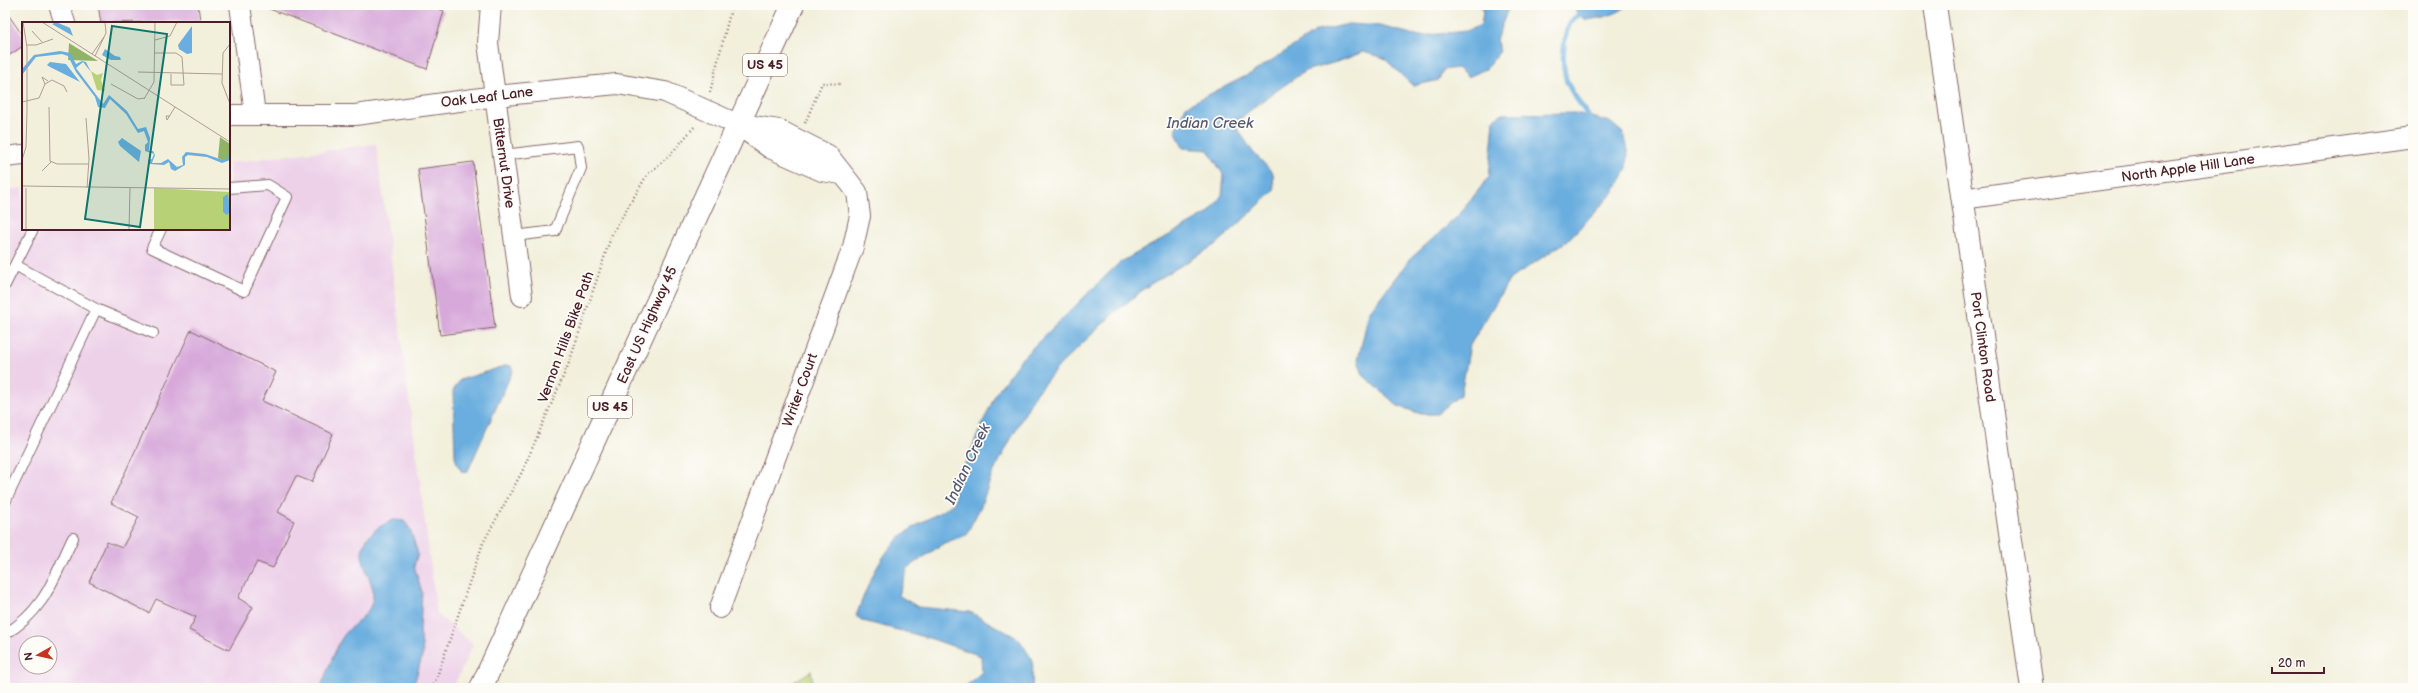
<svg xmlns="http://www.w3.org/2000/svg" width="2418" height="693" viewBox="0 0 2418 693" font-family="'Balsamiq Sans',sans-serif">
<style>
.built{fill:#edd1e9;fill-rule:evenodd}
.green{fill:#b7d177;stroke:#807851}
.water{fill:#6aaedf;stroke:#5a6685}
.lines{fill:none;stroke-linecap:round;stroke-linejoin:round}
.stream{stroke:#6aaedf;stroke-width:5}
.building{fill:#d7a9da}
.lane-casing{stroke:#856869;stroke-width:12}
.street-casing{stroke:#856869;stroke-width:22}
.secondary-casing{stroke:#856869;stroke-width:24}
.primary-casing{stroke:#856869;stroke-width:24}
.path{stroke:#856869;stroke-width:2.5;stroke-dasharray:1 3;stroke-linecap:butt}
.lane{stroke:#fff;stroke-width:10}
.street{stroke:#fff;stroke-width:20}
.secondary{stroke:#fff;stroke-width:22}
.primary{stroke:#fff;stroke-width:22}
.labels{text-anchor:middle;dominant-baseline:central;stroke-width:3.5;stroke-linejoin:round;paint-order:stroke}
.shield{fill:#fdfcf7;stroke:#806168;stroke-width:1}
.shield-label{font-size:13px;font-weight:bold;fill:#4a1f2b}
.street-label{font-size:14px;fill:#4a1f2b;stroke:#fdfcf7}
.water-label{font-size:15px;font-style:italic;fill:#575873;stroke:#fdfcf7}
.inset-road{fill:none;stroke:#af9c95;stroke-width:1}
.view{fill:#0f766e;fill-opacity:0.15;stroke:#0f766e;stroke-width:2}
.inset-edge{fill:none;stroke:#4a1f2b;stroke-width:2}
</style>
<rect width="100%" height="100%" fill="#fdfcf7"/>
<filter id="ink" filterUnits="userSpaceOnUse"><feTurbulence type="fractalNoise" baseFrequency=".025" numOctaves="2"/><feDisplacementMap in="SourceGraphic" scale="8" xChannelSelector="R" yChannelSelector="G"/><feConvolveMatrix kernelMatrix="1 2 1 2 8 2 1 2 1" color-interpolation-filters="sRGB"/></filter>
<filter id="wash" filterUnits="userSpaceOnUse"><feTurbulence type="fractalNoise" baseFrequency=".012" numOctaves="4" result="noise"/><feDisplacementMap in="SourceGraphic" scale="16" xChannelSelector="R" yChannelSelector="G"/><feGaussianBlur stdDeviation="0.9" result="paint"/><feColorMatrix in="noise" values="0 0 0 0 0 0 0 0 0 0 0 0 0 0 0 0 0 1.4 0 .05"/><feComposite in="paint" operator="in"/></filter>
<g filter="url(#wash)">
<rect width="100%" height="100%" fill="#f2efdb"/>
<!-- built -->
<path class="built" d="M376,144L437,614L473,644L453,688H5V190L23,188V229H229V163ZM26,643H50V667H26Z"/>
<!-- green -->
<path class="green" d="M811,671L814,688H784L786,687Z"/>
<!-- water -->
<path class="water" d="M1480,5L1509,6L1496,40L1500,51L1486,69L1468,77L1457,68L1443,70L1439,80L1413,86L1384,58L1363,52L1340,61L1305,71L1266,98L1242,117L1237,128L1253,152L1273,173L1274,191L1218,243L1149,285L1115,312L1060,365L1036,393L1014,433L992,475L981,506L966,535L944,543L908,568L898,595L918,607L970,612L1019,639L1033,661L1032,688H961L965,687L982,672L981,656L929,638L863,621L856,616C867,587 879,554 904,534C919,522 938,515 954,503L957,482L996,393L1021,359L1119,263L1209,213L1222,195L1224,176L1208,150L1183,148L1175,130L1186,106L1252,73L1317,31L1349,24L1380,26L1420,36L1466,31L1481,25L1483,12Z
M1574,5H1628C1618,15 1600,18 1587,20L1577,14Z
M1576,113L1610,122L1623,133L1628,150L1627,169L1614,192L1567,241L1510,279L1470,345L1461,394L1437,414H1421L1398,406L1363,375L1358,360L1369,312L1409,260L1457,217L1489,177L1494,120L1501,114Z
M508,365L511,366L513,370L470,466L467,472H462L457,464L455,456L453,391L460,380Z
M394,520L404,521L410,529L418,554L414,566L422,592L420,630L423,653L413,688H320C327,674 335,647 344,635C351,626 362,620 369,609C381,588 362,571 362,553C363,536 380,525 394,520Z"/>
<g class="lines">
<!-- stream -->
<path class="stream" d="M1579,15C1561,23 1561,66 1567,82C1572,94 1582,106 1589,117"/>
</g>
<g id="blocks">
<!-- building -->
<path class="building" d="M98,5H198L200,21L101,23Z
M259,5H426L444,11L427,69Z
M5,10L23,36V46L5,58Z
M473,162L495,328L440,335L418,169Z
M191,330L276,372L262,401L333,434L312,482L296,476L278,512L294,521L273,568L257,562L238,598L253,607L229,650L189,630L196,617L156,599L149,613L89,582L107,542L122,548L139,517L111,503Z"/>
</g>
</g>
<g filter="url(#ink)">
<use href="#blocks" fill-opacity="0" stroke="#856869" stroke-width="1"/>
<g class="lines">
<!-- lane casing -->
<g class="lane-casing">
<path id="lane" d="M503,155L578,146L581,168L555,231L514,236
M161,229L152,248L244,291L287,197L268,185L229,188
M5,285L33,229
M96,309L153,333
M5,502L96,309L15,265
M5,634C45,611 54,577 73,538"/>
</g>
<!-- street casing -->
<g class="street-casing">
<path id="street" d="M59,5L65,23
M240,5L255,114
M491,5L488,43L522,296
M229,115H355L496,96L617,84L665,92L737,124L770,148L822,171L841,174
M5,157L23,155
M1962,199L2413,137
M720,608L853,247L860,216L857,192L828,155L779,130L741,124"/>
</g>
<!-- secondary casing -->
<g class="secondary-casing">
<path id="secondary" d="M1935,5L2032,688"/>
</g>
<!-- primary casing -->
<g class="primary-casing">
<path id="primary" d="M481,688L793,5"/>
</g>
<!-- path -->
<path class="path" d="M710,92L732,5
M805,123L822,83L840,84
M433,688L483,543L522,472L569,363L612,234L647,175L670,155L695,126"/>
<!-- lane -->
<use href="#lane" class="lane"/>
<!-- street -->
<use href="#street" class="street"/>
<!-- secondary -->
<use href="#secondary" class="secondary"/>
<!-- primary -->
<use href="#primary" class="primary"/>
</g>
</g>
<g class="labels">
<!-- shield labels -->
<g class="shield">
<rect x="743" y="54" width="44" height="22" rx="3"/>
<rect x="588" y="396" width="44" height="22" rx="3"/>
</g>
<g class="shield-label">
<text x="765" y="65">US 45</text>
<text x="610" y="407">US 45</text>
</g>
<!-- street labels -->
<g class="street-label">
<text transform="translate(487 97) rotate(-7)">Oak Leaf Lane</text>
<text transform="translate(504 163) rotate(82)">Bitternut Drive</text>
<text transform="translate(2188 168) rotate(-8)">North Apple Hill Lane</text>
<text transform="translate(647 325) rotate(-66)">East US Highway 45</text>
<text transform="translate(566 337) rotate(-70)">Vernon Hills Bike Path</text>
<text transform="translate(1983 347) rotate(82)">Port Clinton Road</text>
<text transform="translate(800 390) rotate(-70)">Writer Court</text>
</g>
<!-- water labels -->
<g class="water-label">
<text x="1210" y="123">Indian Creek</text>
<text transform="translate(968 464) rotate(-65)">Indian Creek</text>
</g>
</g>
<!-- overview -->
<g transform="translate(22 22)">
<rect width="208" height="208" fill="#f2efdb"/>
<path d="M69,49L75,53L81,51L79,58L83,69L75,68ZM132,166L208,170V208H132Z" fill="#b7d177"/>
<path d="M47,21L76,39L46,38ZM198,115L208,122V135L202,139L196,136Z" fill="#91b368"/>
<path d="M34,0L48,6L51,14L30,2ZM170,4V31L165,32L157,27L156,23ZM83,27L93,34L98,35L99,38H89L80,33ZM38,29L48,31L54,42L60,39L64,40L69,50L61,40L54,46L81,82L87,73L105,89L116,107L124,105L128,116L127,129H131L133,133L130,141H139L146,137L155,145L161,143L160,135L164,130L183,132L201,138L208,135V138L200,141L185,135L166,133L163,135V143L153,149L149,147L147,140L142,143L128,142L126,138L130,137L132,132L123,129V123L126,120L122,109L116,111L104,92L88,77L83,86L76,85L73,75L54,50L46,34L40,32L14,35L0,53V47L12,33ZM28,40L44,42L58,60L28,45L25,43ZM100,116L119,129L117,140L98,124L96,120ZM206,172L208,190L205,193L201,190V175Z" fill="#6aaedf"/>
<path class="inset-road" d="M20,0L208,120M10,9L20,20M133,18L148,14L155,0M208,22L201,31L200,61L208,82M4,23H14L31,17M133,31H154L160,35L162,63H149V52M70,32L82,15M73,34L84,11L83,0M116,50L200,52M23,62L20,55L26,59M89,62L116,77L123,76M122,77L132,60L133,0M0,80L17,76L23,62L30,58L42,64L45,70M27,85L28,139L35,142H66M148,94H144L145,98L153,85M64,96L67,137L65,166M0,138L4,125L5,89V25L1,0M20,149L29,140M0,164L208,167M4,208V166M107,208L108,166"/>
<path class="view" d="M90,4L145,12L118,205L63,197Z"/>
<rect width="208" height="208" class="inset-edge"/>
</g>
<!-- margin -->
<rect width="2418" height="693" fill="none" stroke="#fdfcf7" stroke-width="20"/>
<!-- north arrow -->
<g transform="translate(38 655) rotate(262)"><circle r="19" fill="#fdfcf7" stroke="#b5a4a5"/>
<path d="M0-3L7 15L0 10L-7 15Z" fill="#c8321e"/>
<text y="-6" font-size="11" font-weight="bold" text-anchor="middle" fill="#4a1f2b">N</text>
</g>
<!-- scale -->
<path d="M2272 667v6h52v-6" fill="none" stroke="#4a1f2b" stroke-width="2"/>
<text x="2278" y="667" font-size="12" fill="#4a1f2b" stroke="#fdfcf7" stroke-width="3" paint-order="stroke">20 m</text>
</svg>
